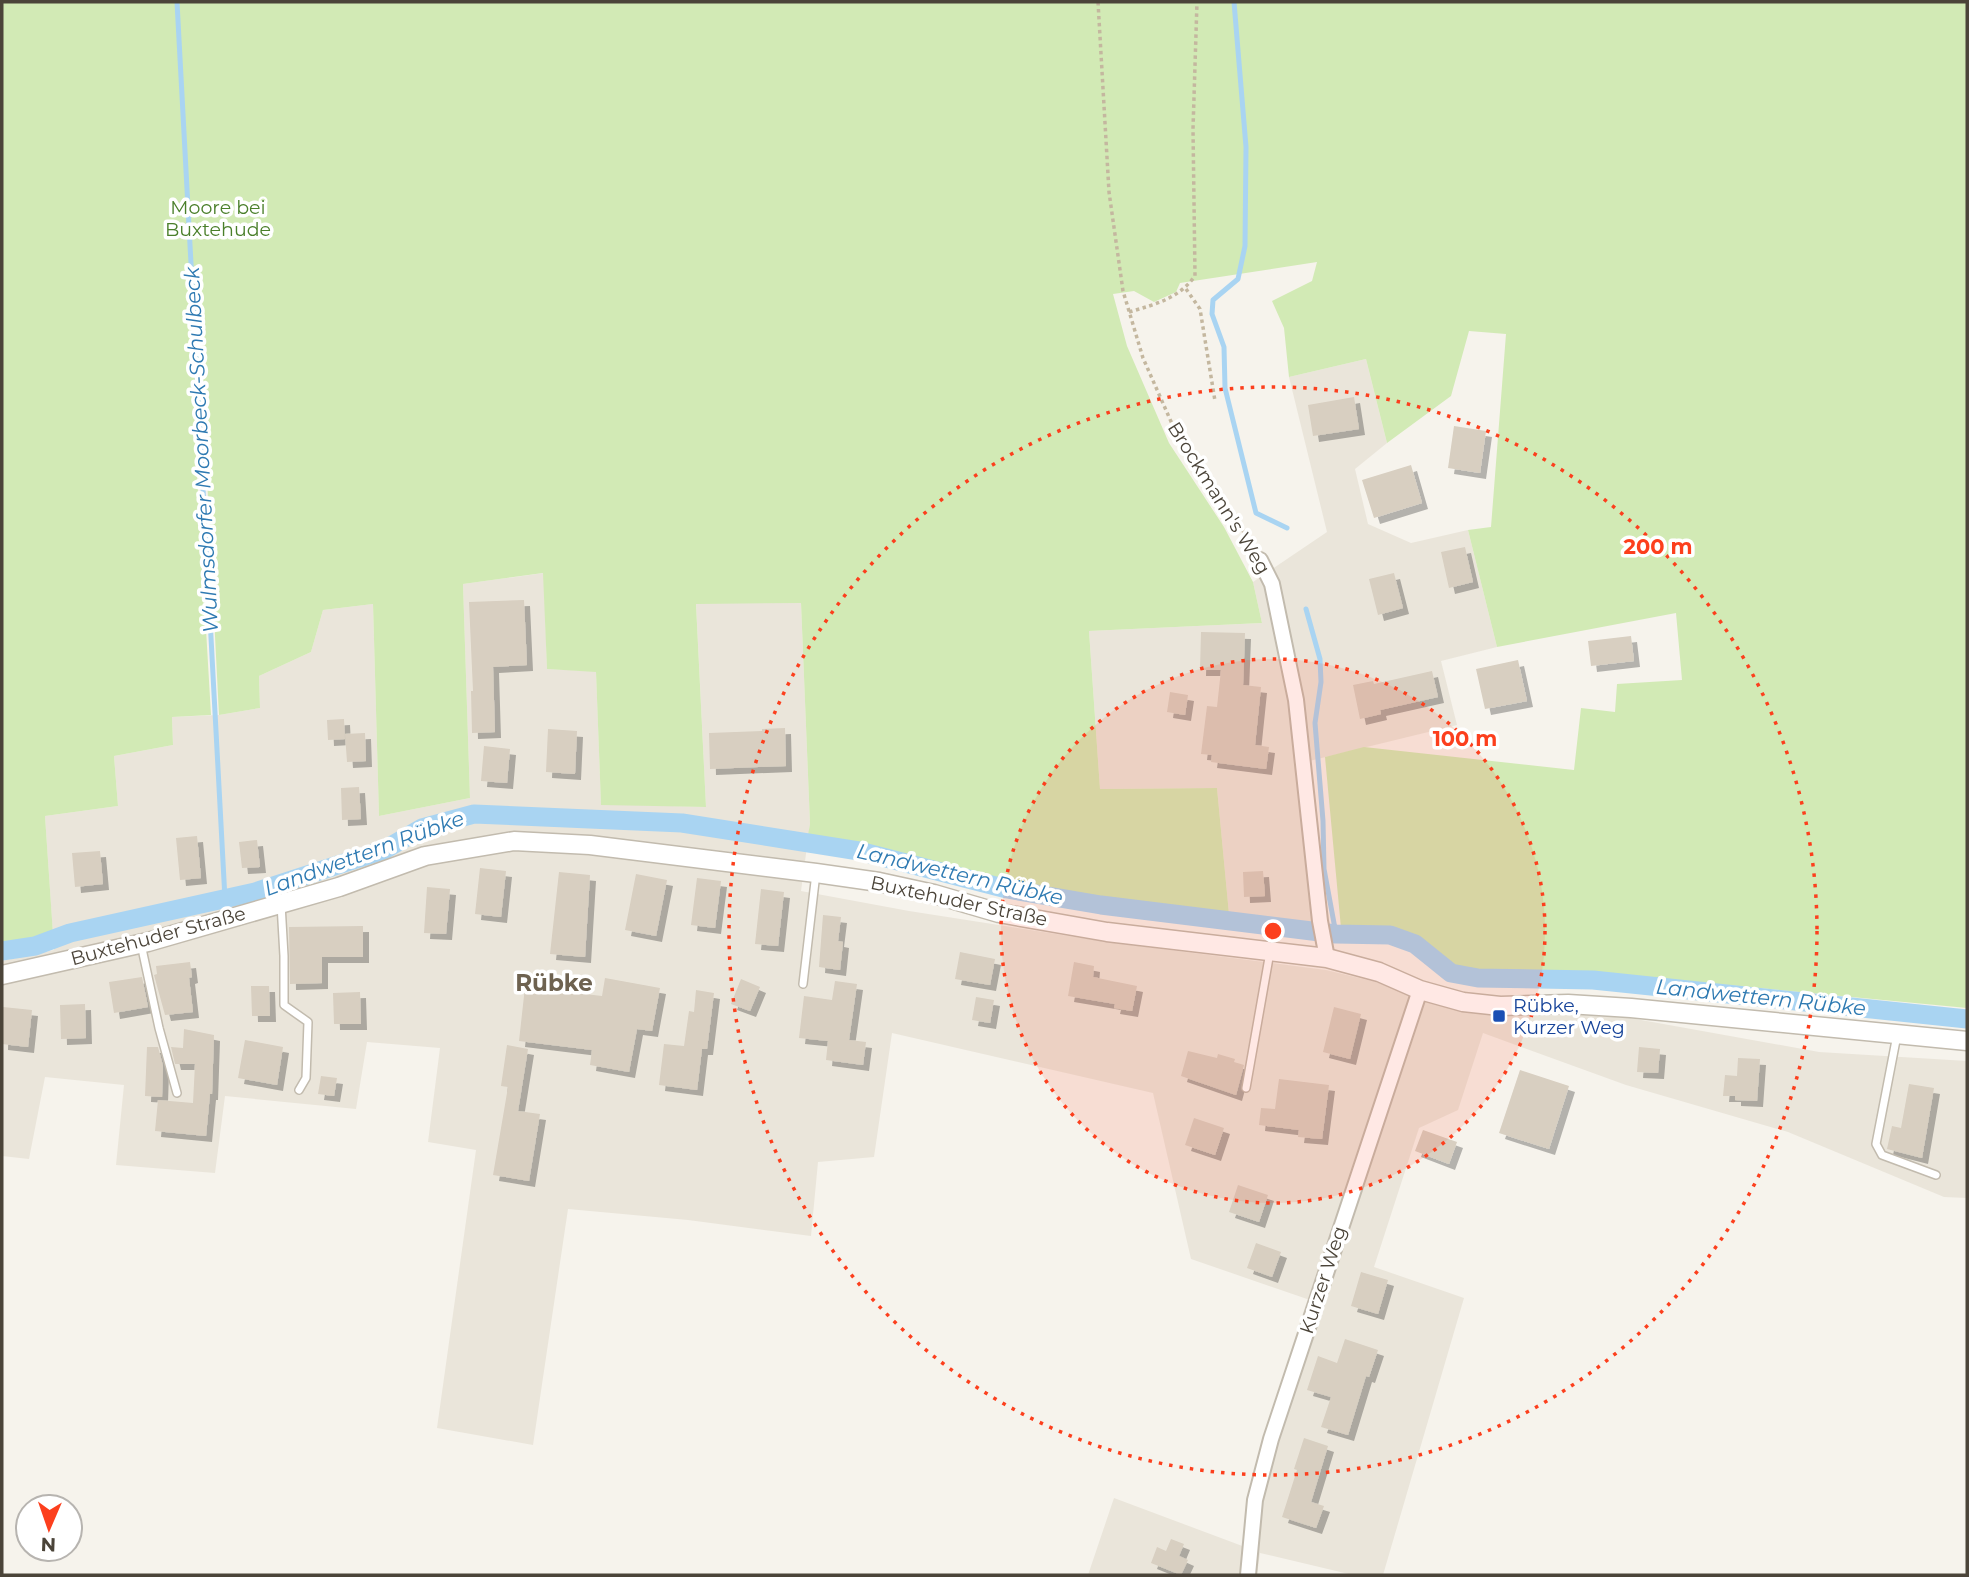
<svg xmlns="http://www.w3.org/2000/svg" width="1969" height="1577" viewBox="0 0 1969 1577" font-family="Montserrat,sans-serif">
<style>
.residential{fill:#eae5da}
.green{fill:#d2eab5}
.lines{fill:none;stroke-linecap:round;stroke-linejoin:round}
.stream{stroke:#a9d4f2;stroke-width:5}
.canal{stroke:#a9d4f2;stroke-width:19}
.building{fill:#d8cfc1;filter:url(#shadow)}
.service-casing{stroke:#c2bbae;stroke-width:10}
.minor-casing{stroke:#c2bbae;stroke-width:18}
.tertiary-casing{stroke:#c2bbae;stroke-width:21}
.path{stroke:#c4b79f;stroke-width:3.5;stroke-dasharray:3.5 3.5;stroke-linecap:butt}
.service{stroke:#fff;stroke-width:7}
.minor{stroke:#fff;stroke-width:14}
.tertiary{stroke:#fff;stroke-width:18}
.ring{fill:none;stroke:#fc3f1d;stroke-width:3.5;stroke-dasharray:3.5 7}
.transit-dot{fill:#1a4fb4;stroke:#fff;stroke-width:2.5}
.labels{text-anchor:middle;dominant-baseline:central;stroke-width:7;stroke-linejoin:round;paint-order:stroke}
.park-label{font-size:19px;fill:#4a7f2a;stroke:#fff}
.street-label{font-size:19px;fill:#4b4439;stroke:#fff}
.transit-label{font-size:19px;fill:#164399;stroke:#fff;text-anchor:start}
.water-label{font-size:21px;font-style:italic;fill:#2e7ab2;stroke:#fff}
.quarter-label{font-size:23px;font-weight:bold;fill:#6e6250;stroke:#fff}
.centre{fill:#fc3f1d;stroke:#fff;stroke-width:3.5}
.ring-label{font-size:21px;text-anchor:middle;font-weight:bold;fill:#fc3f1d;stroke:#fff;stroke-width:7;stroke-linejoin:round;paint-order:stroke}
</style>
<defs>
<filter id="shadow"><feDropShadow dx="6" dy="6" stdDeviation="0" flood-color="#0004"/></filter>
</defs>
<rect width="100%" height="100%" fill="#f6f3ec"/>
<!-- residential -->
<path class="residential" d="M1366,359L1387,443L1355,469L1368,524L1411,543L1468,530L1497,647L1441,661L1457,725L1297,764L1313,924L1229,914L1217,788L1100,789L1089,631L1262,623L1253,582L1327,532L1289,377Z
M544,573L547,669L596,671L601,804L706,807L696,603H801L810,824L801,891L909,911L1107,942L1326,970L1376,982L1420,999L1461,1011L1488,1014H1567L1630,1018L1819,1052L1967,1061V1198L1944,1197L1788,1132L1626,1085L1483,1033L1458,1110L1419,1128L1374,1267L1464,1298L1383,1575H1353L1260,1553L1257,1575H1088L1114,1498L1245,1547L1310,1300L1191,1259L1153,1093L892,1033L874,1157L818,1162L811,1236L688,1220L568,1209L533,1445L437,1428L476,1150L428,1142L440,1048L367,1042L356,1109L225,1096L215,1173L116,1165L124,1085L45,1077L29,1159L2,1156V961L54,950L45,816L118,806L114,756L173,745L172,717L219,715L260,708L259,676L311,652L323,610L373,604L379,816L470,798L463,584Z"/>
<!-- green -->
<path class="green" d="M2,2H1967V1008L1602,973L1478,974L1454,969L1421,940L1394,930L1341,928L1325,757L1364,747L1574,770L1581,708L1615,712L1617,684L1682,680L1676,613L1497,647L1468,530L1491,527L1506,334L1469,331L1451,396L1387,443L1366,359L1289,377L1284,328L1272,301L1312,281L1317,262L1180,283L1176,292L1154,302L1134,291L1113,294L1127,346L1169,443L1224,527L1253,582L1262,623L1089,631L1100,789L1217,788L1229,914L1102,898L984,878L808,835L810,824L801,603L696,604L706,807L601,805L596,672L547,669L543,573L463,584L470,798L379,816L373,604L323,610L311,652L259,676L260,708L219,715L205,438L195,440L211,715L172,717L173,745L114,756L118,806L45,816L53,934L2,944Z"/>
<g class="lines">
<!-- stream -->
<path class="stream" d="M177,2L225,899
M1234,2L1246,147L1245,246L1238,279L1213,300L1212,314L1224,347L1225,388L1256,513L1287,528
M1306,609L1320,659L1321,682L1315,723L1323,821L1324,869L1336,934"/>
<!-- canal -->
<path class="canal" d="M2,951L35,946L70,933L255,892L384,850L422,828L474,814L682,823L859,851L1007,889L1101,905L1336,934L1390,935L1415,944L1451,973L1478,978L1593,980L1967,1019"/>
</g>
<!-- building -->
<path class="building" d="M1354,397L1359,429L1313,436L1308,405Z
M1454,426L1486,431L1480,473L1448,468Z
M1411,465L1422,503L1374,518L1362,480Z
M1465,547L1473,582L1449,588L1441,552Z
M1394,573L1403,608L1378,615L1369,579Z
M524,600L527,665L493,667L495,732L472,733L471,691H473L469,602Z
M1201,632L1245,633L1243,685L1261,687L1255,745L1269,747L1266,769L1211,762L1212,755L1201,754L1207,706L1217,707L1221,670H1200Z
M1631,636L1634,661L1591,666L1588,641Z
M1518,660L1527,701L1485,709L1476,669Z
M1432,671L1438,697L1380,710L1381,714L1360,719L1353,685L1373,681L1374,684Z
M1170,692L1188,695L1185,715L1167,712Z
M344,719L345,739L328,740L327,720Z
M785,728L786,766L710,769L709,733L762,731V729Z
M548,729L577,731L575,774L546,772Z
M365,733L366,761L347,762L345,734Z
M484,746L510,749L507,783L481,781Z
M359,787L361,819L342,820L341,788Z
M197,836L201,878L180,880L176,838Z
M257,840L260,867L242,868L239,842Z
M100,851L103,884L75,887L72,853Z
M480,868L506,871L501,917L475,914Z
M1263,871L1265,896L1244,897L1243,872Z
M559,872L590,875L585,957L550,954Z
M636,874L667,880L656,936L625,930Z
M697,878L721,881L715,928L691,925Z
M427,887L450,889L446,934L424,933Z
M761,889L784,892L778,946L755,944Z
M823,915L841,917L838,941L843,942L840,970L819,967Z
M363,926V957H322V983L290,984L289,927Z
M960,952L995,959L990,985L955,979Z
M190,962L192,977L189,978L193,1012L165,1015L154,975L157,974L156,966Z
M1074,962L1094,966L1093,977L1137,986L1132,1011L1114,1008L1115,1004L1068,996Z
M142,977L148,1007L114,1013L109,982Z
M605,978L660,988L652,1031L637,1029L629,1072L590,1065L592,1050L519,1041L525,987L602,996Z
M741,979L760,987L750,1011L731,1004Z
M835,981L857,984L849,1040L866,1042L863,1065L826,1060L828,1041L799,1038L804,996L832,1000Z
M251,986H269L270,1016H252Z
M696,990L714,993L707,1049H702L697,1090L659,1085L664,1044L684,1046L689,1011L694,1012Z
M360,992L361,1024H334L333,993Z
M976,997L994,1000L990,1023L972,1020Z
M85,1004L86,1038L61,1039L60,1005Z
M3,1007L32,1010L28,1047L2,1044Z
M1334,1007L1361,1014L1350,1059L1323,1052Z
M184,1029L214,1035L212,1094H210L206,1136L155,1131L158,1100L193,1103L195,1064H175L171,1047L183,1048Z
M245,1040L283,1047L277,1085L238,1078Z
M507,1045L528,1049L518,1111L540,1114L529,1181L493,1175L508,1087L501,1086Z
M147,1047H158L163,1066L162,1097L145,1096Z
M1639,1047L1660,1049L1658,1073L1637,1072Z
M1188,1051L1217,1058L1218,1054L1235,1059L1234,1062L1244,1065L1236,1095L1181,1076Z
M1738,1058L1760,1059L1757,1101L1735,1100V1096H1723L1725,1075L1737,1076Z
M1520,1070L1569,1086L1549,1149L1499,1133Z
M321,1076L337,1078L334,1096L318,1094Z
M1279,1079L1329,1085L1322,1139L1298,1137L1299,1130L1259,1125L1261,1108L1275,1109Z
M1909,1084L1934,1088L1922,1158L1887,1149L1892,1126L1901,1128Z
M1194,1118L1224,1128L1215,1155L1185,1145Z
M1423,1130L1457,1142L1449,1164L1415,1151Z
M1238,1185L1268,1195L1259,1222L1229,1212Z
M1256,1243L1281,1252L1272,1277L1247,1268Z
M1361,1272L1388,1280L1378,1314L1351,1306Z
M1345,1339L1378,1350L1369,1377L1366,1376L1348,1435L1321,1427L1331,1397L1307,1390L1318,1356L1337,1363Z
M1304,1438L1328,1446L1311,1502L1324,1506L1316,1528L1282,1517L1297,1470L1294,1469Z
M1171,1539L1184,1544L1179,1556L1188,1560L1181,1575L1151,1563L1157,1547L1166,1551Z"/>
<g class="lines">
<!-- service casing -->
<g class="service-casing">
<path id="service" d="M281,904L284,956V1005L308,1022L306,1078L299,1090
M141,944L159,1028L177,1093
M803,984L816,873
M1897,1035L1876,1144L1882,1155L1936,1175
M1246,1088L1270,952"/>
</g>
<!-- minor casing -->
<g class="minor-casing">
<path id="minor" d="M1260,560L1272,584L1296,700L1320,921L1327,958
M1248,1575L1255,1500L1271,1439L1420,990"/>
</g>
<!-- tertiary casing -->
<g class="tertiary-casing">
<path id="tertiary" d="M2,975L148,942L339,887L425,856L514,841L590,845L816,873L879,882L934,894L999,913L1107,932L1327,958L1379,972L1420,990L1463,1002L1500,1006L1568,1004L1631,1008L1967,1041"/>
</g>
<!-- path -->
<path class="path" d="M1098,2L1109,192L1123,291L1143,358L1173,426L1236,519L1252,546
M1186,289L1200,309L1215,401
M1129,312C1156,304 1178,299 1195,276L1193,129L1197,2"/>
<!-- service -->
<use href="#service" class="service"/>
<!-- minor -->
<use href="#minor" class="minor"/>
<!-- tertiary -->
<use href="#tertiary" class="tertiary"/>
</g>
<!-- distance rings -->
<circle cx="1273" cy="931" r="272" fill="#fc3f1d" fill-opacity=".12"/>
<g class="ring">
<circle cx="1273" cy="931" r="272"/>
<circle cx="1273" cy="931" r="544"/>
</g>
<!-- markers -->
<rect class="transit-dot" x="1492" y="1009" width="14" height="14" rx="3.5"/>
<g class="labels">
<!-- park labels -->
<g class="park-label">
<text x="218" y="207">Moore bei<tspan x="218" dy="22">Buxtehude</tspan></text>
</g>
<!-- street labels -->
<g class="street-label">
<text transform="translate(1219 498) rotate(58)">Brockmann's Weg</text>
<text transform="translate(959 901) rotate(12)">Buxtehuder Straße</text>
<text transform="translate(158 936) rotate(-15)">Buxtehuder Straße</text>
<text transform="translate(1323 1280) rotate(-72)">Kurzer Weg</text>
</g>
<!-- transit labels -->
<g class="transit-label">
<text x="1513" y="1005">Rübke,<tspan x="1513" dy="22">Kurzer Weg</tspan></text>
</g>
<!-- water labels -->
<g class="water-label">
<text transform="translate(201 450) rotate(-93)">Wulmsdorfer Moorbeck-Schulbeck</text>
<text transform="translate(364 853) rotate(-20)">Landwettern Rübke</text>
<text transform="translate(960 874) rotate(13)">Landwettern Rübke</text>
<text transform="translate(1761 997) rotate(6)">Landwettern Rübke</text>
</g>
<!-- quarter labels -->
<g class="quarter-label">
<text x="554" y="983">Rübke</text>
</g>
</g>
<circle cx="1273" cy="931" r="10" class="centre"/>
<g class="ring-label">
<text x="1658" y="554">200 m</text>
<text x="1465" y="746">100 m</text>
</g>
<!-- border -->
<rect width="1969" height="1577" fill="none" stroke="#4b4439" stroke-width="7"/>
<!-- north arrow -->
<g transform="translate(49 1528) rotate(182)"><circle r="33" fill="#ffffff" stroke="#b7b4b0" stroke-width="2"/>
<path d="M0-5L12 26L0 18L-12 26Z" fill="#fc3f1d"/>
<text y="-10" font-size="19" font-weight="bold" text-anchor="middle" fill="#4b4439">N</text>
</g>
</svg>
